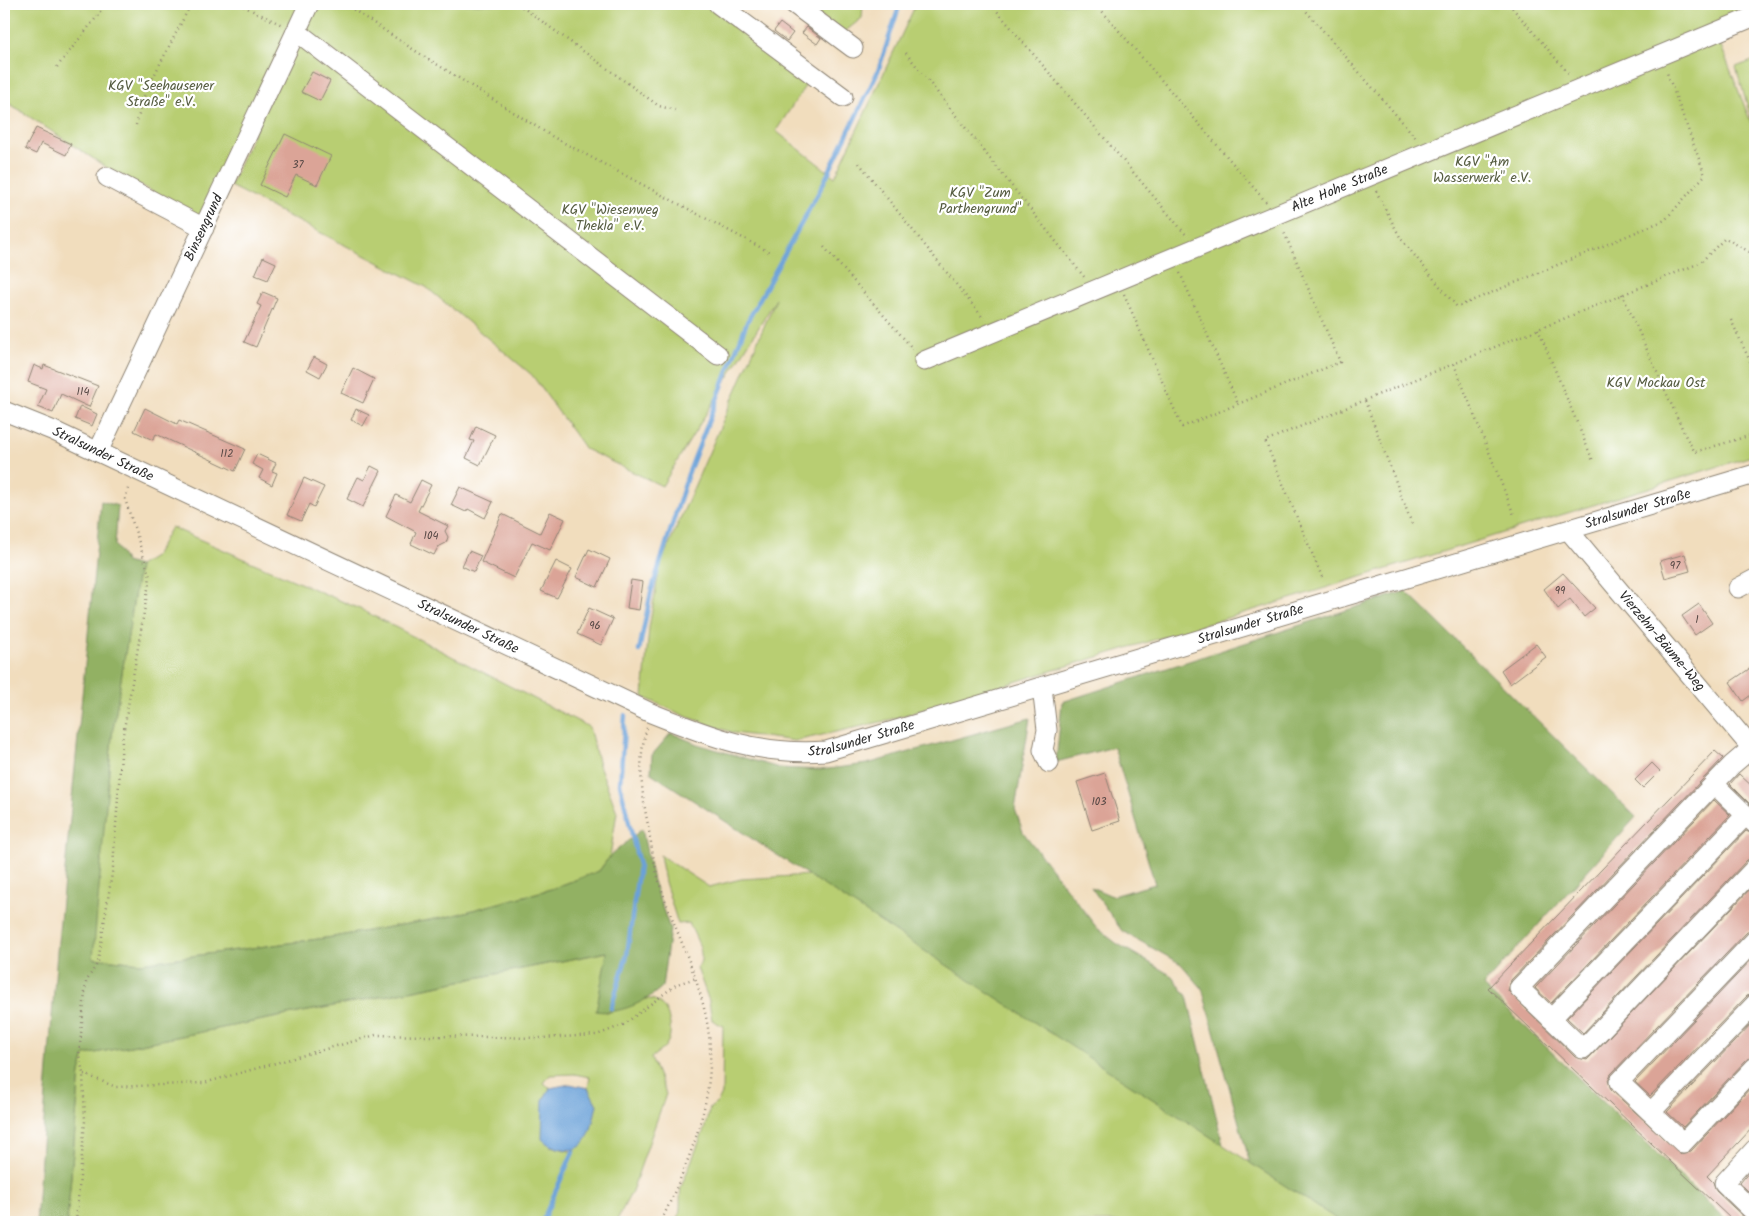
<svg xmlns="http://www.w3.org/2000/svg" width="1759" height="1226" viewBox="0 0 1759 1226" font-family="Kalam,sans-serif">
<style>
.green{fill:#b8ce72;stroke:#727c4e;fill-rule:evenodd}
.forest{fill:#92b164;stroke:#5e6e48}
.water{fill:#6ba1d8;stroke:#4b6682}
.lines{fill:none;stroke-linecap:round;stroke-linejoin:round}
.stream{stroke:#6ba1d8;stroke-width:4.5}
.building{fill:#dba497}
.minor-casing{stroke:#8e8474;stroke-width:21}
.path{stroke:#8e8474;stroke-width:2.5;stroke-dasharray:1 4;stroke-linecap:butt}
.minor{stroke:#fff;stroke-width:19}
.labels{text-anchor:middle;dominant-baseline:central;stroke-width:4.5;stroke-linejoin:round;paint-order:stroke}
.number-label{font-size:11px;fill:#574946}
.park-label{font-size:14px;fill:#555c40;stroke:#fff}
.street-label{font-size:14px;fill:#2b2b2b;stroke:#fff}
</style>
<rect width="100%" height="100%" fill="#fff"/>
<filter id="ink" filterUnits="userSpaceOnUse"><feTurbulence type="fractalNoise" baseFrequency=".02" numOctaves="2"/><feDisplacementMap in="SourceGraphic" scale="10" xChannelSelector="R" yChannelSelector="G"/><feConvolveMatrix kernelMatrix="1 2 1 2 8 2 1 2 1" color-interpolation-filters="sRGB"/></filter>
<filter id="wash" filterUnits="userSpaceOnUse"><feTurbulence type="fractalNoise" baseFrequency=".0096" numOctaves="4" result="noise"/><feDisplacementMap in="SourceGraphic" scale="20" xChannelSelector="R" yChannelSelector="G"/><feGaussianBlur stdDeviation="1.12" result="paint"/><feColorMatrix in="noise" values="0 0 0 0 0 0 0 0 0 0 0 0 0 0 0 0 0 1.4 0 .05"/><feComposite in="paint" operator="in"/></filter>
<g filter="url(#wash)">
<rect width="100%" height="100%" fill="#f1ddbd"/>
<!-- green -->
<path class="green" d="M4,4H305L203,218L106,167L4,100Z
M311,4H709L809,80L776,131L835,177L916,4H1755V12L1714,28L1755,133V455L1280,602L885,721L795,741L734,733L685,716L643,697L649,628L660,565L776,299L662,486L585,449L532,375L426,287L230,186Z
M803,4H863L862,18L843,33Z
M1755,60V131L1736,67Z
M171,527L362,610L589,727L599,765L617,812L610,856L599,871L551,889L447,917L333,937L141,963L92,958L112,736L139,566L155,556Z
M660,855L709,887L741,879L811,875L1341,1222H677C682,1210 679,1200 681,1187L704,1130L710,1108L718,1102L722,1094L723,1026L712,1020L709,1001L697,968C708,956 695,937 689,923L678,924L665,882Z
M608,952L607,1013C619,1009 635,1000 648,999C668,998 676,1032 666,1045C663,1050 655,1054 651,1058L666,1094L632,1191L616,1222H67L80,1072L85,1055ZM574,1074L590,1077L588,1088L597,1105L573,1152L550,1146L543,1100L550,1088L544,1083L550,1075Z"/>
<!-- forest -->
<path class="forest" d="M101,501L118,506L115,545L126,562L139,566L112,736L93,958L141,963L333,937L447,917L551,889L599,871L610,856L642,829L653,881L670,929L662,987C646,1002 619,1015 596,1011L607,952L85,1055L80,1072L67,1222H36L57,952Z
M1406,591L1636,817L1483,986L1728,1222H1341L1250,1163L1202,988L1181,964L1122,931L1091,887L1112,896L1155,884L1114,747L1056,762L1062,702Z
M1030,718L1015,809L1023,832L1097,928L1116,943L1172,976L1187,996L1223,1145L651,773L652,755L671,733L697,744L779,768L820,770L867,764Z"/>
<!-- water -->
<path class="water" d="M570,1084L588,1088L597,1105C592,1125 589,1155 563,1149C554,1147 549,1146 542,1139L543,1100L550,1088Z"/>
<g class="lines">
<!-- stream -->
<path class="stream" d="M639,651L651,592L688,474L747,322L821,188L878,71L900,4
M611,1008L627,955L639,865L620,784L625,715
M542,1222L573,1152"/>
</g>
<g id="blocks">
<!-- building -->
<path class="building" d="M780,23L793,33L787,41L774,31Z
M807,27L821,38L817,44L802,33Z
M312,72L330,81L320,101L301,92Z
M36,128L71,144L66,155L41,143L36,154L25,149Z
M285,134L331,156L317,185L296,175L285,197L260,185Z
M263,257L276,263L268,280L255,275Z
M263,292L277,298L256,347L244,342L261,306L257,304Z
M314,357L327,364L320,377L307,370Z
M34,365L43,369L44,365L98,386L89,407L61,394L53,413L38,407L46,389L28,382Z
M353,368L374,379L363,403L341,393Z
M80,406L97,414L92,426L75,419Z
M145,408L177,424L179,420L245,449L235,471L156,434L153,440L134,431Z
M356,409L369,415L363,426L351,420Z
M476,426L495,435L480,465L466,458L474,441L470,440Z
M257,454L276,463L272,471L277,473L272,485L259,478L263,470L252,464Z
M371,466L381,471L363,507L347,499L358,477L364,480Z
M304,478L324,487L314,507L309,504L301,521L287,515Z
M421,480L431,485L418,511L448,526L445,531L448,537L446,543L438,547L434,555L411,544L416,532L386,516L396,495L410,502Z
M460,487L493,502L485,518L468,509L466,512L451,505Z
M550,512L565,519L550,550L532,542L514,578L481,562L502,514L540,533Z
M589,549L610,559L597,587L576,577Z
M469,551L481,556L474,572L462,566Z
M1685,554L1690,571L1665,578L1660,561Z
M556,561L572,569L557,598L541,591Z
M1563,573L1595,608L1584,617L1570,599L1558,609L1544,589Z
M631,580L643,582L639,610L627,608Z
M1699,604L1712,623L1695,635L1682,616Z
M589,608L613,619L601,645L577,634Z
M1536,644L1546,657L1510,684L1501,670Z
M1755,665V692L1743,701L1730,682Z
M1715,751L1723,758L1511,980L1508,991L1575,1057L1587,1060L1752,887L1755,890V929L1747,932L1611,1074L1608,1080L1611,1090L1681,1154L1691,1151L1755,1083V1125L1707,1176L1713,1182L1716,1191L1749,1222H1734L1488,988Z
M1652,763L1660,771L1643,788L1635,780Z
M1105,773L1120,821L1092,830L1077,782Z
M1739,774L1755,789V809L1730,784Z
M1714,800L1730,815L1551,1003L1535,988Z
M1746,831L1755,835V857L1747,860L1583,1033L1567,1018Z
M1755,956V993L1747,996L1650,1096L1635,1082Z
M1755,1020V1056L1747,1059L1683,1127L1667,1112Z
M1755,1165V1198L1740,1183Z"/>
</g>
</g>
<g filter="url(#ink)">
<use href="#blocks" fill-opacity="0" stroke="#8e8474" stroke-width="1"/>
<g class="lines">
<!-- minor casing -->
<g class="minor-casing">
<g id="minor">
<path d="M718,4L843,97"/>
<path d="M794,4L853,48"/>
<path d="M296,31L718,355"/>
<path d="M107,177L204,228"/>
<path id="s1" d="M924,361L1755,16"/>
<path id="s2" d="M4,411L54,431L651,713C711,737 760,756 826,751L1755,474"/>
<path id="s3" d="M98,452L309,4"/>
<path id="s4" d="M1569,531L1755,752"/>
<path d="M1738,588L1755,579"/>
<path d="M1042,687L1047,730L1043,750L1049,763"/>
<path d="M1752,748L1732,765L1519,988L1583,1049L1755,868"/>
<path d="M1714,784L1755,824"/>
<path d="M1755,940L1619,1082L1683,1143L1755,1067"/>
<path d="M1551,1019L1746,815"/>
<path d="M1651,1112L1755,1004"/>
<path d="M1755,1149L1724,1183L1755,1213"/>
</g>
</g>
<!-- path -->
<path class="path" d="M239,4L282,25
M345,4L414,50L553,137L771,253
M518,4L659,106L675,110
M991,4L1187,236
M1096,4L1266,202
M1300,4L1417,139
M1509,4L1570,75
M906,53L1085,278
M57,67L107,4
M136,125L145,93L191,4
M859,163L984,319
M1376,191L1401,239L1457,307L1665,220L1705,175L1666,70
M824,247L913,349
M1180,273L1238,404
M1124,294L1182,427L1340,362L1283,230
M1622,294L1686,437L1695,452L1755,434
M1731,320L1755,372
M1538,329L1593,461
M1454,364L1514,515
M1365,401L1412,524
M1322,577L1265,441L1700,263L1725,238L1755,255
M647,728C638,756 641,786 646,815C651,838 653,863 660,885C678,940 707,990 710,1048C713,1109 685,1169 661,1222
M84,1074L116,1087L204,1083L376,1035L540,1038L597,1035L623,1025L677,984L696,978
M76,1222L85,1121L83,1073L79,1055L86,982L98,962L113,867L122,741L150,577L125,499L129,485"/>
<!-- minor -->
<use href="#minor" class="minor"/>
</g>
</g>
<g class="labels">
<!-- number labels -->
<g class="number-label">
<text x="298" y="165">37</text>
<text x="83" y="392">114</text>
<text x="227" y="454">112</text>
<text x="431" y="536">104</text>
<text x="1675" y="566">97</text>
<text x="1560" y="591">99</text>
<text x="1697" y="620">1</text>
<text x="595" y="626">96</text>
<text x="1099" y="802">103</text>
</g>
<!-- park labels -->
<g class="park-label">
<text x="161" y="86">KGV "Seehausener<tspan x="161" dy="16">Straße" e.V.</tspan></text>
<text x="1482" y="162">KGV "Am<tspan x="1482" dy="16">Wasserwerk" e.V.</tspan></text>
<text x="980" y="193">KGV "Zum<tspan x="980" dy="16">Parthengrund"</tspan></text>
<text x="610" y="210">KGV "Wiesenweg<tspan x="610" dy="16">Thekla" e.V.</tspan></text>
<text x="1656" y="383">KGV Mockau Ost</text>
</g>
<!-- street labels -->
<g class="street-label">
<text stroke="none"><textPath href="#s1" startOffset="450">Alte Hohe Straße</textPath></text>
<text stroke="none"><textPath href="#s3" startOffset="248">Binsengrund</textPath></text>
<text stroke="none"><textPath href="#s2" startOffset="108">Stralsunder Straße</textPath></text>
<text stroke="none"><textPath href="#s2" startOffset="1742">Stralsunder Straße</textPath></text>
<text stroke="none"><textPath href="#s2" startOffset="1338">Stralsunder Straße</textPath></text>
<text stroke="none"><textPath href="#s2" startOffset="512">Stralsunder Straße</textPath></text>
<text stroke="none"><textPath href="#s4" startOffset="144">Vierzehn-Bäume-Weg</textPath></text>
<text stroke="none"><textPath href="#s2" startOffset="932">Stralsunder Straße</textPath></text>
</g>
</g>
<!-- margin -->
<rect width="1759" height="1226" fill="none" stroke="#fff" stroke-width="20"/>
</svg>
